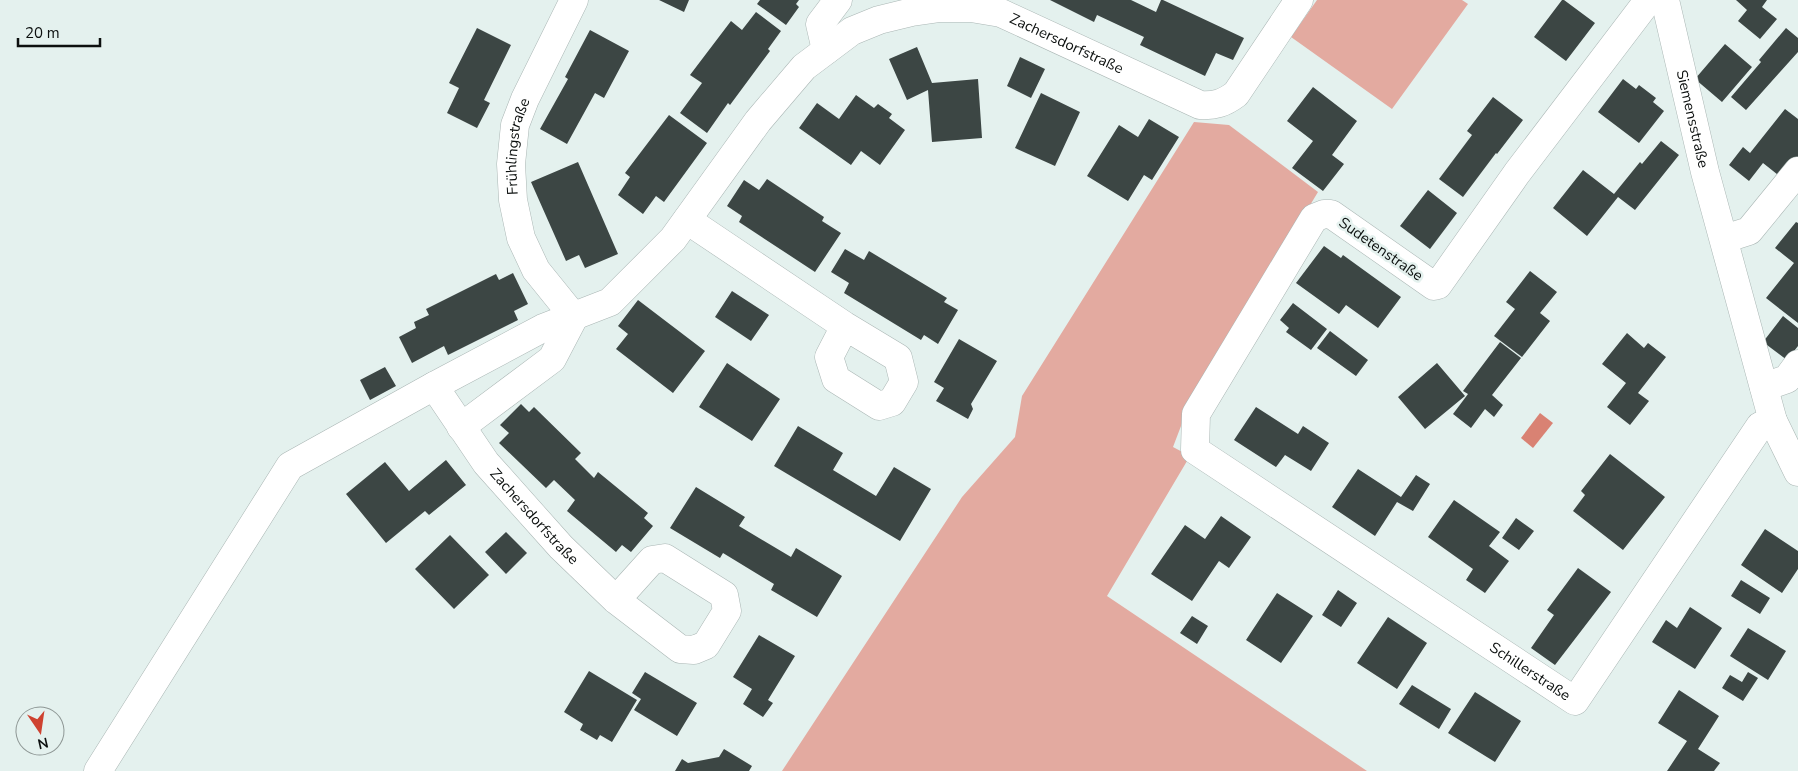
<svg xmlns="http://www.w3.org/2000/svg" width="1798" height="771" viewBox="0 0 1798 771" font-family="'Nunito Sans',sans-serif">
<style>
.green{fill:#e3aaa0}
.water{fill:#d98273}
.building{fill:#3c4644}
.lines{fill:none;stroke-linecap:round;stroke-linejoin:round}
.minor-casing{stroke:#aab6b4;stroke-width:29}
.minor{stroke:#fff;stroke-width:28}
.labels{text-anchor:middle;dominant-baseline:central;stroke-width:5;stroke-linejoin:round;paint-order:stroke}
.street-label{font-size:15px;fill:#0c100f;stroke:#e4f1ee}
</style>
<rect width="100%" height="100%" fill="#e4f1ee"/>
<!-- green -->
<path class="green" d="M1317,0H1462L1468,4L1392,109L1291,37Z
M1194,122L1229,125L1318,192L1189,405L1173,447L1190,456L1107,596L1367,771H782L962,497L1015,437L1022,396Z"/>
<!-- water -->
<path class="water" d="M1540,413L1553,423L1533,448L1521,438Z"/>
<!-- building -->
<path class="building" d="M659,0H689L684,12Z
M760,0H799L796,4L799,7L786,25L757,4Z
M1050,0H1131L1156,12L1161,0H1163L1244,38L1233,60L1216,53L1205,76L1140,45L1144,37L1097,15L1094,22Z
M1562,0H1564L1595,23L1566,61L1534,37Z
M1736,0H1767L1762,7L1777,19L1760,39L1738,21L1747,10Z
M756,12L781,31L768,49L770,51L730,105L728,103L707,133L680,113L702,83L690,75L731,21L742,30Z
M477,28L511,45L484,100L490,103L477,128L447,113L459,88L449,83Z
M1786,28L1798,38V52L1746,110L1731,97L1761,62L1759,60Z
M590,30L629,51L604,98L595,93L567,144L540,129L568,79L565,77Z
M1725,44L1752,67L1722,102L1695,79Z
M917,47L932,83L978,79L982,138L932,142L928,90L907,100L889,59Z
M1020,57L1045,69L1031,98L1007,86Z
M1623,79L1636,89L1639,85L1656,98L1653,102L1664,111L1639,143L1598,112Z
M1313,87L1357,121L1332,155L1344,164L1323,191L1292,168L1313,141L1287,121Z
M1041,93L1080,112L1055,166L1015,148Z
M856,95L874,108L878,104L892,114L889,118L905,130L880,165L861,151L851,165L799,128L817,103L839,119Z
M1493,97L1523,120L1497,154L1496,153L1463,197L1439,179L1472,135L1467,131Z
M1785,109L1798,119V160L1783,179L1763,163L1749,181L1729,165L1743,147L1750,153Z
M669,115L707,143L664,202L656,196L643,214L618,195L630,177L625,173Z
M1149,119L1179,137L1152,180L1144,175L1128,201L1087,176L1119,125L1138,137Z
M1661,141L1679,155L1635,210L1618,197L1587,236L1553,208L1583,170L1614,194L1640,162L1642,164Z
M578,162L618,254L585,268L579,255L566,261L531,182Z
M767,179L824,217L822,221L841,233L815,272L739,222L742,216L727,206L744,180L759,190Z
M1428,190L1457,213L1430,249L1400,226Z
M1796,222L1798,223V323L1766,298L1794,263L1775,248Z
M1324,246L1341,258L1343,255L1401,297L1378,328L1346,305L1339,314L1296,283Z
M845,249L864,260L869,251L947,298L944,302L958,310L938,344L924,335L921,340L844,293L849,283L831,272Z
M1530,271L1557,292L1540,313L1550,321L1522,357L1494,336L1515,309L1506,302Z
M513,273L528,304L514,311L518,320L448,355L444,346L412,363L399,337L416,328L414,322L429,315L426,309L496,274L499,280Z
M732,291L769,315L751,341L715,317Z
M638,300L705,351L673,393L616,349L628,334L618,326Z
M1293,303L1327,329L1311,350L1286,332L1289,328L1280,320Z
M1783,316L1798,328V346L1787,360L1763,342Z
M1330,331L1368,360L1356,376L1317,348Z
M1627,333L1644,348L1648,343L1666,357L1638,393L1649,401L1630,425L1607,407L1626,383L1602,364Z
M959,339L997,361L971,404L973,409L968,419L936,401L944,388L934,382Z
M1500,342L1521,358L1492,395L1503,405L1494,417L1485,409L1471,428L1453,414L1468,394L1463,391Z
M727,363L780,399L752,441L699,407Z
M1437,363L1465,396L1425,429L1398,397Z
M385,367L396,386L370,400L360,380Z
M521,404L529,412L534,407L581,453L575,459L594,478L598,472L648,513L644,518L653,526L631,552L622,545L616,552L567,511L575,500L554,480L546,488L499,443L509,433L500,425Z
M1256,407L1298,434L1303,426L1329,443L1311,471L1285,455L1276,467L1234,440Z
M798,426L843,453L833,470L876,496L894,467L931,489L900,541L774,466Z
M1610,454L1665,497L1623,550L1573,511L1585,495L1581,491Z
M446,460L466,485L429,515L425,511L386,543L346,494L385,462L409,491Z
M1358,469L1401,497L1416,475L1430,484L1413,511L1397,502L1375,536L1332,507Z
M696,487L745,517L739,526L791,557L796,548L842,576L817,617L771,590L774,584L723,553L720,558L670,528Z
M1454,500L1500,532L1489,546L1509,561L1485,593L1466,580L1473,569L1428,537Z
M1221,516L1251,537L1229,568L1219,561L1192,601L1151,574L1185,525L1205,539Z
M1516,518L1534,531L1519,550L1502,538Z
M1765,529L1798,551V569L1782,593L1741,565Z
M506,532L527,553L506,574L485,552Z
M450,535L489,575L454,609L415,569Z
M1578,568L1611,592L1555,665L1531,648L1554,615L1547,610Z
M1741,580L1770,598L1760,614L1731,596Z
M1338,590L1357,603L1341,627L1322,615Z
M1277,593L1313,616L1281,663L1246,640Z
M1690,607L1722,628L1695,669L1652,642L1666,620L1677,628Z
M1192,616L1208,626L1197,644L1180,633Z
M1388,617L1427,643L1397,689L1357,663Z
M1748,628L1786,651L1768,680L1730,656Z
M759,635L795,656L768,700L773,703L763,717L743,704L752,689L733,677Z
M589,671L637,700L612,742L600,735L597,740L580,730L583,724L564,712Z
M645,672L697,703L677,736L634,710L641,699L632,693Z
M1748,672L1758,678L1743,701L1722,688L1730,675L1742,682Z
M1412,685L1451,709L1439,729L1399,704Z
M1679,690L1719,716L1698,749L1720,763L1714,771H1667L1687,741L1658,723Z
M1475,692L1521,721L1495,762L1448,733Z
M724,749L752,766L749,771H675L682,759L688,763L719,757Z"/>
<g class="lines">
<!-- minor casing -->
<g class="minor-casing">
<g id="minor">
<path id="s1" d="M1659,0L1647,2L1517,173L1438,285L1434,286L1331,214H1324L1314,218L1196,414L1195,450L1575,701L1760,426L1773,421"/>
<path id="s2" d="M1665,0L1705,172L1773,421L1798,472"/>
<path d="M826,50L820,24L838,0"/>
<path d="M687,220L845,326L898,358L904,382L892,402L879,406L836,379L829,357L845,326"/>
<path d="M1724,239L1749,231L1798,171"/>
<path id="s3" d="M434,386L486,463L561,547L616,600L680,649L694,650L706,645L727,611L724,595L665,558L652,560L616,600"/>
<path d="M1764,387L1787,379L1798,364"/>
<path id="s4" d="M461,427L552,359L574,317L536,270L521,238L513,200L511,164L515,125L525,99L574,0"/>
<path id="s5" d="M98,771L290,466L434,386L543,328L610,302L673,239L758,121L804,67L852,31L879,20L912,12L940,8H971L1001,13L1200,105C1215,106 1224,103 1236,94L1299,0"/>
</g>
</g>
<!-- minor -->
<use href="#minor" class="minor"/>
</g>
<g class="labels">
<!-- street labels -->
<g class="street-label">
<text stroke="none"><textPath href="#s5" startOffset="1311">Zachersdorfstraße</textPath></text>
<text stroke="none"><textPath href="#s2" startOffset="122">Siemensstraße</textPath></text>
<text stroke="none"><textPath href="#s4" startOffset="350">Frühlingstraße</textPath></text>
<text transform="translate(1381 249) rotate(35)">Sudetenstraße</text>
<text stroke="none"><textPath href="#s3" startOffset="165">Zachersdorfstraße</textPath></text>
<text stroke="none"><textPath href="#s1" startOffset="1178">Schillerstraße</textPath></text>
</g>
</g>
<!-- north arrow -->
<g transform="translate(40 731) rotate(167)"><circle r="24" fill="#e4f1ee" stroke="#8e9795"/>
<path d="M0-4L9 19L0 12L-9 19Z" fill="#ce4230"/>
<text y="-8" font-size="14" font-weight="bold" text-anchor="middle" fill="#0c100f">N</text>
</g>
<!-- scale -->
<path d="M18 38v8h82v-8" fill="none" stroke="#0c100f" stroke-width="2.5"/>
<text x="25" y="38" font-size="15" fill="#0c100f" stroke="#e4f1ee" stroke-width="4" paint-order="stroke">20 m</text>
</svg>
